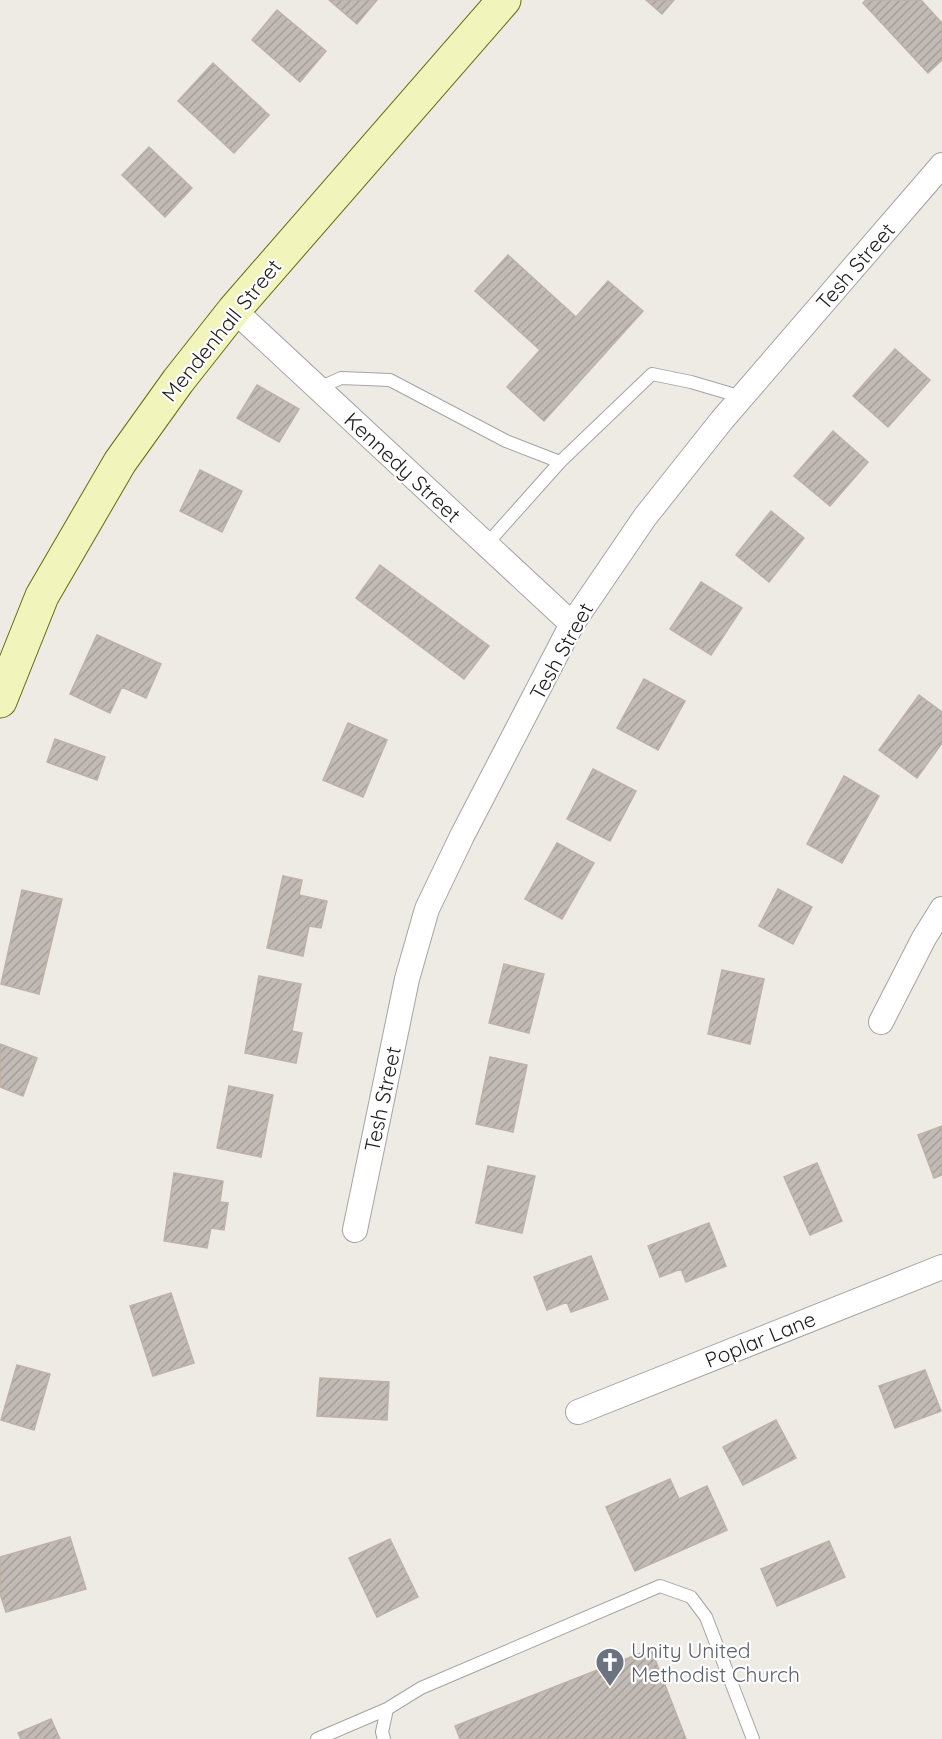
<svg xmlns="http://www.w3.org/2000/svg" width="942" height="1739" viewBox="0 0 942 1739" font-family="Quicksand,sans-serif">
<style>
.building{fill:url(#building-hatch);stroke:#beb1a7;stroke-width:1.5}
.lines{fill:none;stroke-linecap:round;stroke-linejoin:round}
.lane-casing{stroke:#a4a4a4;stroke-width:14}
.street-casing{stroke:#a4a4a4;stroke-width:26}
.secondary-casing{stroke:#626d0c;stroke-width:35}
.lane{stroke:#fff;stroke-width:12}
.street{stroke:#fff;stroke-width:24}
.secondary{stroke:#f2f5bb;stroke-width:33}
.labels{text-anchor:middle;dominant-baseline:central;stroke-width:4.5;stroke-linejoin:round;paint-order:stroke}
.street-label{font-size:21px;fill:#1d1d1d;stroke:#fff}
.worship-label{font-size:21px;fill:#5b616d;stroke:#fff;text-anchor:start}
</style>
<defs>
<pattern id="building-hatch" width="6" height="6" patternUnits="userSpaceOnUse" patternTransform="scale(1.5)"><rect width="6" height="6" fill="#c2bab4"/><path d="M-1 1l2-2M0 6l6-6M5 7l2-2" fill="none" stroke="#a69f9a"/></pattern>
</defs>
<rect width="100%" height="100%" fill="#eeebe4"/>
<!-- building -->
<path class="building" d="M329,0H377L357,24Z
M646,0H674L662,14Z
M866,0H921L942,23V60L928,73L863,3Z
M277,10L326,51L300,82L252,40Z
M213,63L269,115L234,153L178,101Z
M149,147L192,188L165,217L122,175Z
M508,255L576,317L608,281L643,311L544,421L507,387L540,350L475,291Z
M895,349L930,380L888,427L853,396Z
M257,385L299,409L279,442L237,418Z
M833,431L868,462L830,506L794,476Z
M200,470L242,491L222,532L180,511Z
M771,511L804,538L769,582L736,555Z
M380,565L489,646L464,679L356,598Z
M701,582L742,608L711,655L670,629Z
M97,635L161,664L146,698L122,687L110,713L70,694Z
M644,679L685,701L658,750L617,728Z
M919,695L942,712V743L917,778L879,750Z
M348,723L387,740L363,797L323,780Z
M55,739L105,757L97,780L47,762Z
M593,769L636,791L610,841L567,819Z
M844,776L879,796L842,863L807,844Z
M557,843L594,863L562,919L525,899Z
M283,876L302,880L299,895L327,901L321,928L309,926L303,956L267,948Z
M778,889L812,907L793,944L759,926Z
M22,890L62,899L39,994L1,984Z
M504,964L544,974L529,1033L489,1023Z
M722,970L764,979L750,1044L708,1034Z
M259,976L301,984L292,1031L302,1033L296,1063L245,1053Z
M0,1044L37,1058L23,1096L0,1087Z
M490,1057L527,1065L513,1132L476,1124Z
M229,1086L273,1095L261,1157L217,1148Z
M942,1126V1175L934,1178L918,1135Z
M817,1163L842,1221L810,1235L784,1177Z
M488,1166L535,1176L522,1233L476,1223Z
M174,1173L223,1181L220,1202L228,1203L224,1230L211,1228L207,1248L164,1241Z
M709,1223L726,1266L686,1282L681,1269L660,1277L648,1246Z
M591,1256L608,1299L571,1312L567,1302L547,1310L534,1277Z
M171,1293L194,1363L153,1376L130,1306Z
M17,1365L50,1374L34,1430L1,1420Z
M925,1370L941,1411L895,1428L879,1386Z
M320,1378L389,1382L387,1420L317,1416Z
M776,1420L796,1458L743,1485L723,1447Z
M670,1479L679,1499L707,1486L727,1530L635,1571L606,1507Z
M70,1537L86,1589L6,1612L0,1594V1557Z
M390,1539L418,1597L377,1617L349,1558Z
M829,1541L845,1577L777,1606L761,1569Z
M651,1649L686,1739H460L455,1726Z
M51,1719L60,1739H21L18,1733Z"/>
<g class="lines">
<!-- lane casing -->
<g class="lane-casing">
<path id="lane" d="M319,388L341,378L390,380L506,441L560,462L652,374L691,382L742,397
M486,545L560,462
M317,1739L387,1709
M384,1739L382,1732L387,1709L421,1688L660,1586L691,1597L706,1617L753,1739"/>
</g>
<!-- street casing -->
<g class="street-casing">
<path id="street" d="M234,310L572,624
M881,1022L924,938L942,909
M355,1230L407,979L427,909L462,836L572,624L645,517L722,420L942,165
M578,1412L942,1267"/>
</g>
<!-- secondary casing -->
<g class="secondary-casing">
<path id="secondary" d="M0,701L42,596L120,462L178,381L234,310L504,0"/>
</g>
<!-- lane -->
<use href="#lane" class="lane"/>
<!-- street -->
<use href="#street" class="street"/>
<!-- secondary -->
<use href="#secondary" class="secondary"/>
</g>
<!-- icons -->
<defs>
<g id="church-pin" transform="scale(1.5)"><path d="M0 17L-7.5 6A9.5 9.5 0 1 1 7.5 6Z" fill="#6b7280" stroke="#fff"/><path d="M-1.2-6h2.4v3.5h3.3v2.4h-3.3V6h-2.4V-.1h-3.3v-2.4h3.3Z" fill="#fff"/></g>
</defs>
<g fill-rule="evenodd">
<use href="#church-pin" x="610" y="1662"/>
</g>
<g class="labels">
<!-- street labels -->
<g class="street-label">
<text transform="translate(855 266) rotate(-49)">Tesh Street</text>
<text transform="translate(221 330) rotate(-51)">Mendenhall Street</text>
<text transform="translate(403 467) rotate(43)">Kennedy Street</text>
<text transform="translate(561 651) rotate(-61)">Tesh Street</text>
<text transform="translate(382 1099) rotate(-78)">Tesh Street</text>
<text transform="translate(760 1339) rotate(-22)">Poplar Lane</text>
</g>
<!-- worship labels -->
<g class="worship-label">
<text x="631" y="1650">Unity United<tspan x="631" dy="24">Methodist Church</tspan></text>
</g>
</g>
</svg>
